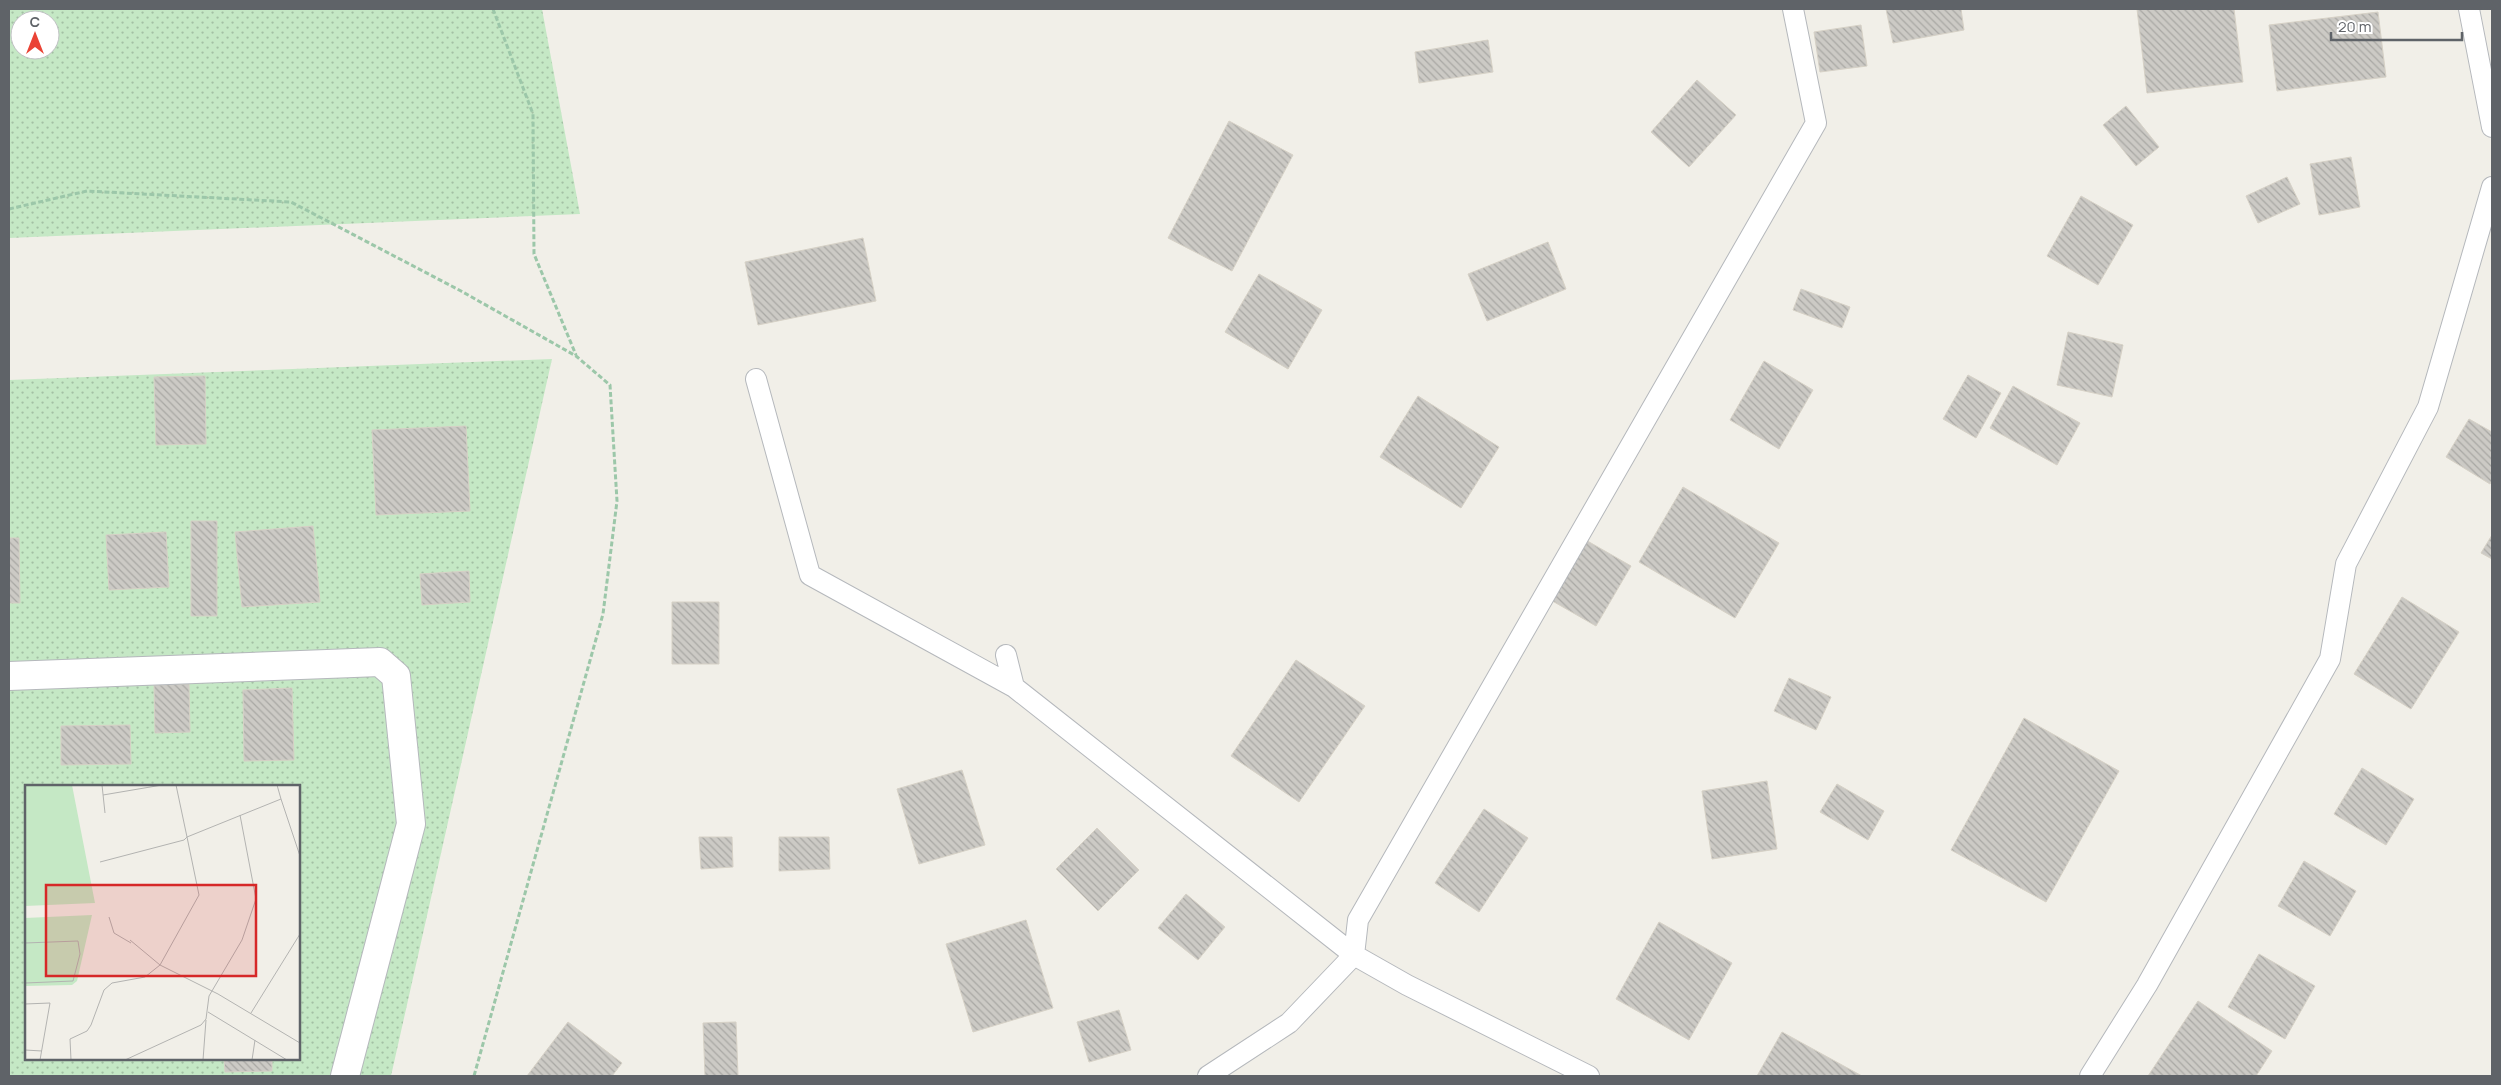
<svg xmlns="http://www.w3.org/2000/svg" width="2501" height="1085" viewBox="0 0 2501 1085" font-family="Manrope,sans-serif">
<style>
.grass{fill:url(#grass-dots);fill-rule:evenodd}
.building{fill:url(#building-back-hatch);stroke:#d6d1c6}
.lines{fill:none;stroke-linecap:round;stroke-linejoin:round}
.lane-casing{stroke:#b5b8bc;stroke-width:22}
.street-casing{stroke:#b5b8bc;stroke-width:30}
.path{stroke:#9cc7a9;stroke-width:3;stroke-dasharray:5 2.5;stroke-linecap:butt}
.lane{stroke:#fff;stroke-width:20}
.street{stroke:#fff;stroke-width:28}
.inset-road{fill:none;stroke:#b3b3b1;stroke-width:1}
.view{fill:#d62828;fill-opacity:0.15;stroke:#d62828;stroke-width:2.5}
.inset-edge{fill:none;stroke:#5f6368;stroke-width:2.5}
</style>
<defs>
<pattern id="grass-dots" width="8" height="8" patternUnits="userSpaceOnUse" patternTransform="scale(1.25)"><rect width="8" height="8" fill="#c5e8c5"/><path d="M2 2h.1M6 6h.1" fill="none" stroke="#a3c0a4" stroke-width="1.8" stroke-linecap="round"/></pattern>
<pattern id="building-back-hatch" width="6" height="6" patternUnits="userSpaceOnUse" patternTransform="scale(1.25)"><rect width="6" height="6" fill="#cccac5"/><path d="M-1 5l2 2M0 0l6 6M5-1l2 2" fill="none" stroke="#a9a8a4"/></pattern>
</defs>
<rect width="100%" height="100%" fill="#f1efe8"/>
<!-- grass -->
<path class="grass" d="M9,9H542L580,214L9,238ZM20,20H50V50H20Z
M552,359L391,1076H9V380ZM26,786H299V1059H26Z"/>
<!-- building -->
<path class="building" d="M1886,9H1961L1964,30L1893,43Z
M2137,9H2234L2243,82L2147,93Z
M2378,12L2386,77L2277,91L2269,25Z
M1861,25L1867,66L1820,72L1814,32Z
M1488,40L1493,72L1419,83L1415,52Z
M1697,80L1736,115L1689,167L1651,132Z
M2126,106L2159,147L2136,166L2103,125Z
M1229,121L1293,155L1232,271L1168,238Z
M2351,157L2360,207L2319,215L2310,164Z
M2287,177L2300,204L2258,223L2246,196Z
M2081,196L2133,225L2098,285L2047,256Z
M863,238L876,301L758,325L745,262Z
M1548,242L1566,289L1487,321L1468,274Z
M1259,274L1322,310L1288,369L1225,332Z
M1801,289L1850,307L1842,328L1793,310Z
M2068,332L2123,345L2112,397L2057,385Z
M1764,361L1813,390L1779,449L1730,420Z
M1968,375L2001,393L1976,438L1943,419Z
M205,376L206,444L156,445L154,377Z
M2013,386L2080,423L2057,465L1990,428Z
M1418,396L1499,447L1461,508L1380,457Z
M2469,419L2492,432V480L2490,484L2446,457Z
M466,426L470,511L376,515L372,430Z
M1683,487L1779,543L1735,618L1639,562Z
M191,521H217V616H191Z
M313,526L320,602L242,607L235,532Z
M166,532L169,587L109,590L106,535Z
M1577,535L1631,566L1596,626L1542,595Z
M2492,535V559L2481,553Z
M9,538H19L20,603H9Z
M469,571L470,602L422,605L420,574Z
M2402,597L2459,632L2411,709L2354,674Z
M672,602H719V664H672Z
M1296,660L1365,706L1299,802L1231,756Z
M1789,678L1831,697L1816,730L1774,711Z
M189,684L190,732L155,733L154,685Z
M292,688L294,760L244,761L243,690Z
M2024,718L2119,771L2046,902L1951,850Z
M130,725L131,764L61,765V726Z
M2362,768L2414,799L2386,845L2334,814Z
M962,770L985,845L919,864L897,789Z
M1767,781L1777,849L1712,859L1702,791Z
M1837,784L1884,811L1868,840L1820,812Z
M1484,809L1528,838L1479,912L1435,883Z
M1097,828L1139,870L1098,911L1056,869Z
M699,837H732L733,867L701,869Z
M779,837H829L830,869L779,871Z
M2304,861L2356,891L2330,936L2278,906Z
M1186,894L1225,927L1198,960L1158,928Z
M1026,920L1053,1008L973,1032L946,944Z
M1659,922L1732,963L1689,1040L1616,999Z
M2259,954L2315,986L2285,1039L2228,1007Z
M2198,1001L2272,1051L2256,1076H2148Z
M1119,1010L1131,1050L1089,1062L1077,1022Z
M568,1022L622,1063L612,1076H527Z
M736,1022L738,1076H705L703,1023Z
M1782,1032L1862,1076H1757Z
M224,1059H272V1071L225,1072Z"/>
<g class="lines">
<!-- lane casing -->
<g class="lane-casing">
<path id="lane" d="M2469,9L2492,127
M756,379L810,575L1014,687
M1006,655L1014,687L1354,955
M1354,955L1358,920L1816,123L1793,9
M1208,1076L1289,1023L1354,955L1407,985L1589,1076
M2090,1076L2147,985L2330,659L2346,564L2428,407L2492,187"/>
</g>
<!-- street casing -->
<g class="street-casing">
<path id="street" d="M9,676L380,662L396,676L411,824L345,1076"/>
</g>
<!-- path -->
<path class="path" d="M493,9L533,114L534,254L576,355
M9,209L87,191L291,202L461,291L576,356L610,385L617,501L603,614L474,1076"/>
<!-- lane -->
<use href="#lane" class="lane"/>
<!-- street -->
<use href="#street" class="street"/>
</g>
<!-- overview -->
<g transform="translate(25 785)">
<rect width="275" height="275" fill="#f1efe8"/>
<path d="M0,0H47L70,118L0,121ZM67,130L52,196L47,200L0,201V133Z" fill="#c5e8c5"/>
<path class="inset-road" d="M77,0L80,28M78,10L137,0M256,14L275,71M75,77L159,55L162,52L151,0M84,132L89,148L106,158M105,155L135,180L174,110L162,52L256,14L252,0M0,158L53,156L55,169L48,196L0,198M0,219L25,218L15,275M183,227L262,275M226,228L275,149M0,265L17,266M46,275L45,254L62,246L66,240L79,205L87,198L120,192L135,180L193,209L275,258M100,275L176,240L181,234L184,211L217,155L231,114L215,30M178,275L181,235M227,275L230,255"/>
<path class="view" d="M21,100H231V191H21Z"/>
<rect width="275" height="275" class="inset-edge"/>
</g>
<!-- border -->
<rect width="2501" height="1085" fill="none" stroke="#5f6368" stroke-width="20"/>
<!-- north arrow -->
<g transform="translate(35 35)"><circle r="24" fill="#ffffff" stroke="#bfc1c3"/>
<path d="M0-4L9 19L0 12L-9 19Z" fill="#ea4335"/>
<text y="-8" font-size="14" font-weight="bold" text-anchor="middle" fill="#5f6368">С</text>
</g>
<!-- scale -->
<path d="M2331 32v8h131v-8" fill="none" stroke="#5f6368" stroke-width="2.5"/>
<text x="2338" y="32" font-size="15" fill="#5f6368" stroke="#ffffff" stroke-width="4" paint-order="stroke">20 m</text>
</svg>
